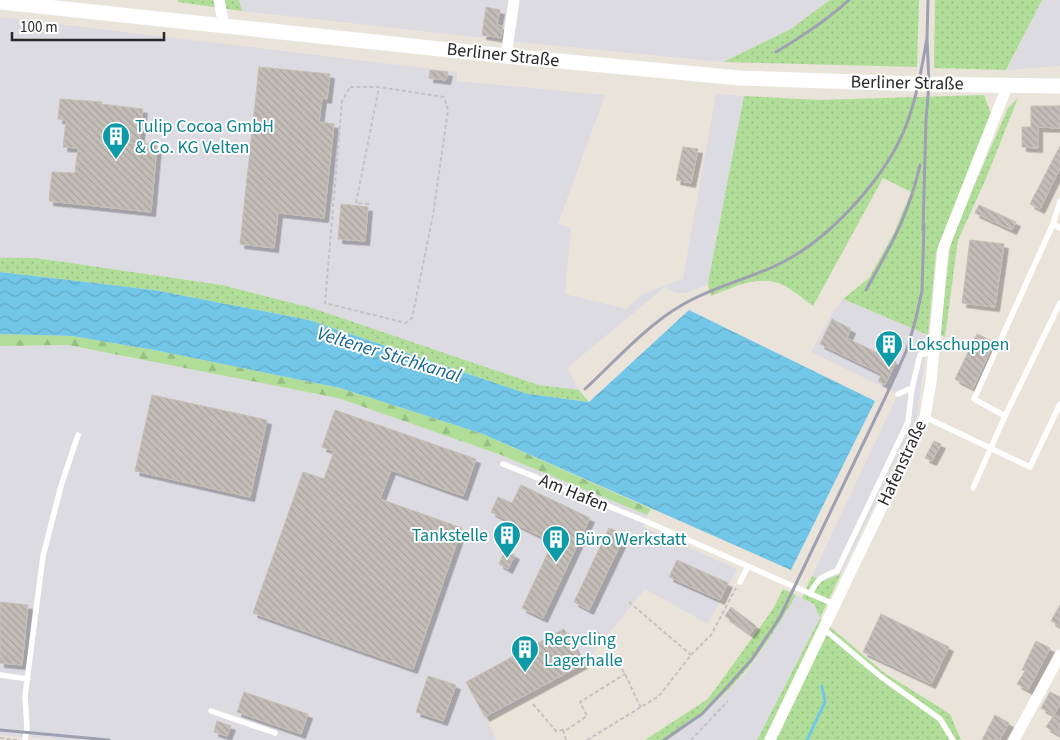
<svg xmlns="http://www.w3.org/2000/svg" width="1060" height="740" viewBox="0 0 1060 740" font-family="'Source Sans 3',sans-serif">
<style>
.industrial{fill:#dddbe2}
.grass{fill:url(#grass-dots)}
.forest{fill:url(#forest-firs)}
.water{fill:url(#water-waves)}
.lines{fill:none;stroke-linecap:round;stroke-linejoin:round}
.stream{stroke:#72c7e8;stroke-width:3}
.building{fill:url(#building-back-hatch);stroke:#c5bfb4;filter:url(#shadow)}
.path{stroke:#c3c3c3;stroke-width:2;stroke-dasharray:4 2.5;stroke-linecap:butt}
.service{stroke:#fff;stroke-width:5.5}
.minor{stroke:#fff;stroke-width:11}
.secondary{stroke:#fff;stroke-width:15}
.rail{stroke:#9ea0b2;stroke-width:3}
.labels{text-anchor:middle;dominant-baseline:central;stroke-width:4;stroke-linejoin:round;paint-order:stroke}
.street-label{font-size:18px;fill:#282828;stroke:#fff}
.culture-label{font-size:18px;fill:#0d838f;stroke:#fff;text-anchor:start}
.water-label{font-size:19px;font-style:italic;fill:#146591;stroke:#fff}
</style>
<defs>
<pattern id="grass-dots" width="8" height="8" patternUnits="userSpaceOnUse" patternTransform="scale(1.25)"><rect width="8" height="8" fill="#b0de99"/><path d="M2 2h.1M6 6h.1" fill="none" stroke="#97be84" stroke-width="1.8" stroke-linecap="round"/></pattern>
<pattern id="forest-firs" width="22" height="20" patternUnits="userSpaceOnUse" patternTransform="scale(1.25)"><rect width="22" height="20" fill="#b0de99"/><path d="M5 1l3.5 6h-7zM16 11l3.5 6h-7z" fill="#97be84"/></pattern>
<pattern id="water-waves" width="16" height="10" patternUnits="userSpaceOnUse" patternTransform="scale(1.25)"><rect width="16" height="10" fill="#72c7e8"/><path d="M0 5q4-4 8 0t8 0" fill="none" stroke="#63abc7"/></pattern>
<pattern id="building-back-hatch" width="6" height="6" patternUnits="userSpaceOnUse" patternTransform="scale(1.25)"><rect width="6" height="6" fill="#c2bdb7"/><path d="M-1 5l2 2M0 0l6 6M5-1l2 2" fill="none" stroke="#a7a29d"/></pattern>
<filter id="shadow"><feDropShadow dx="4.5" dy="4.5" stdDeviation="0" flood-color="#0004"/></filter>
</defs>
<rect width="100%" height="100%" fill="#eae3da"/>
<!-- industrial -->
<path class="industrial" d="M239,0H830L789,30L723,62L518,42L242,11Z
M1042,0H1060V66L1007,70Z
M0,17L457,72V81L605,95L558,224L571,228L565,294L626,309L643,294L683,279L716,94L744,96L708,285L685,293H676L665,287L567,368L579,390L539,385L312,308L222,285L36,258H0Z
M843,299L928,335L917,417L841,574L823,581L812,576L898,394L811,352L831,315Z
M68,345L338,398L501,455L647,515L643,527L737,569L708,624L645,589L585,663L487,719L496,740H60L0,735V346Z
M796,595L814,604L820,618L757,740H665L704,714L745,674L759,655Z"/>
<!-- grass -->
<path class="grass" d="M178,0H239L242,11L178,2Z
M830,0H919L917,67L723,62L789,30Z
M935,0H1042L1006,70L934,68Z
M984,95L991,114L936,253L928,335L843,299L869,278L894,233L911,192L883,178L813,306C803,299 792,289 781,284C756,275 734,287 711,296L708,285L709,278L744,96L818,100Z
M1018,98L985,181L958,240L945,337L940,335L951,239L1008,108Z
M0,258H36L222,285L312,308L539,385L579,390L589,402L528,394L309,320L154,290L0,272Z
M841,574L820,618L883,672L950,714L961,740H757L820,618L814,604L802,598L812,576L823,581Z
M783,589L796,595C765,648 737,690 686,726C680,731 672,739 664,740C658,740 651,740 645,740L708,699L773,609Z"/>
<!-- forest -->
<path class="forest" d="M0,334L72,336L154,350L340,388L483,434L651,509L647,515L501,455L338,398L68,345L0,346Z"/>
<!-- water -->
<path class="water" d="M0,272L154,290L309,320L528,394L589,402L689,310L875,401L791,570L483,434L340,388L154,350L72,336L0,334Z"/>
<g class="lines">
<!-- stream -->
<path class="stream" d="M807,740L825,702L822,686"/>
</g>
<!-- building -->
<path class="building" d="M486,7L500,10L497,25L503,26L501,38L482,35Z
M259,67L330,74L327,99L322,98L319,122L334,124L324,218L278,213L274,248L240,244Z
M430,70L448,72L446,80L429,78Z
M60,99L102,102L101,104L143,109L139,143L157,145L151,212L49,201L52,172L75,173L78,148L63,147L66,120L58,119Z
M1031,106H1060V128L1038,127V148L1022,147V127H1031Z
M1060,146V168L1040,209L1030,204Z
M683,147L698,149L691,183L676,180Z
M341,204L368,207L365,241L338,239Z
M979,205L1016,222L1012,230L975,213Z
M970,240L1004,244L995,307L962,303Z
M832,319L851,329L847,338L896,362L885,385L878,381L882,374L820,344Z
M977,334L994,342L973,388L955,379Z
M152,395L267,420L250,497L135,471Z
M335,410L476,459L463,496L391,470L380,499L462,528L413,669L253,613L303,472L324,479L334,451L322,447Z
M934,441L941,444L932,461L925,458Z
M521,485L590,518L543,618L522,608L553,542L491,512L498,497L512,503Z
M609,528L625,535L589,610L574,602Z
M505,550L515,555L508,569L499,564Z
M677,560L728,583L720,600L669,577Z
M0,602L28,605L22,665L0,663Z
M1060,605V626L1051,621Z
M731,607L756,626L750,634L725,616Z
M881,614L949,647L931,684L863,652Z
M564,629L583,664L485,717L466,682Z
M1036,641L1050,648L1028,690L1017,684L1025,671L1022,670Z
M428,676L456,685L443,721L416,712Z
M244,692L308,714L301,734L237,712Z
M1050,692L1060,697V704L1054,715L1041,708Z
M995,715L1009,723L1001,737L1000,740H982Z
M1054,715L1060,718V735L1046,727Z
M217,721L231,726L227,736L214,732Z"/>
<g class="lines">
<!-- path -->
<path class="path" d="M350,87H379L444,97L448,110L433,215L412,318L406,323L325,303L342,101Z
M369,204L356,203L379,87
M629,602L691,655
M597,631L625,674L641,708
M533,704L556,731L568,729L587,716L580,702L625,674
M563,730L566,740
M0,738L17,740
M587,740L659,696L691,655L711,635L736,588
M691,740L728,701"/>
<!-- service -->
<path class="service" d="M1053,224L1060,228
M898,394L912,388L920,355L933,351
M1005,416L974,399L1053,224L1060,201
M925,417L1030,467L1060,404
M503,464L645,521L836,605
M973,488L1005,416L1060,303
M740,582L748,566
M810,594C818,578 821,577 837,571L908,422L912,388
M824,629L880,676L940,719L953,740
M0,675L28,679
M211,711L275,733
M25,740L27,728L25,696L43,556L61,486L78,435"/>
<!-- minor -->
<path class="minor" d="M219,0L224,26
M506,56L514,0
M770,740L925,417L931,382L943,249L1008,84
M1014,740L1060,655"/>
<!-- secondary -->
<path class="secondary" d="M0,2L506,56L740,78L918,84L1060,86"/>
<!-- rail -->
<path class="rail" d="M776,52C803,36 826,21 849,0
M923,230L926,120L929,84L927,38L928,0
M866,290C890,247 909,215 920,165
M906,352L915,322L922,291L924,224
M893,361L902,342
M585,389C614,362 647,325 682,305C713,286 751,279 783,262C832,237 888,175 907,123C917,96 922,67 927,38
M0,730L109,740
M664,740L702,714L728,686L752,659L780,617L885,398L908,347"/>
</g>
<!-- icons -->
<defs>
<g id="building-pin" transform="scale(1.4375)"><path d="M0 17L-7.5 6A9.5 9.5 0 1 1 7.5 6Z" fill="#0f9aa8" stroke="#fff"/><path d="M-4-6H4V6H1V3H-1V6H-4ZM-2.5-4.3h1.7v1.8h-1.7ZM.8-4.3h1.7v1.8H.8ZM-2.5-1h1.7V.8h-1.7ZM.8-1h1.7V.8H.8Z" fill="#fff"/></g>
</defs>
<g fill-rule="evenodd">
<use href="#building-pin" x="116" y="136"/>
<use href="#building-pin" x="889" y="344"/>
<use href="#building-pin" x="507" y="535"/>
<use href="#building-pin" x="556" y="539"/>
<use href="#building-pin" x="525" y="649"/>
</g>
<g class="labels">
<!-- street labels -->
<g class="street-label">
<text transform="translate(503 55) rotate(6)">Berliner Straße</text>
<text transform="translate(907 83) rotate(1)">Berliner Straße</text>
<text transform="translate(902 463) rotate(-65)">Hafenstraße</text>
<text transform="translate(574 493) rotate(22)">Am Hafen</text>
</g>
<!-- culture labels -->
<g class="culture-label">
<text x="135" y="126">Tulip Cocoa GmbH<tspan x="135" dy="21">&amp; Co. KG Velten</tspan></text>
<text x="908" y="344">Lokschuppen</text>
<text x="488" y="535" text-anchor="end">Tankstelle</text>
<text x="575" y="539">Büro Werkstatt</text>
<text x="544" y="639">Recycling<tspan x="544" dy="21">Lagerhalle</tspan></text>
</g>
<!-- water labels -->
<g class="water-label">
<text transform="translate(389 355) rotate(17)">Veltener Stichkanal</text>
</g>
</g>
<!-- scale -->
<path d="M12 32v8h152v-8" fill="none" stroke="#282828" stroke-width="2.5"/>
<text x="20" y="32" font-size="15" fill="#282828" stroke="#ffffff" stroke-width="4" paint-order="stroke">100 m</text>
</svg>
